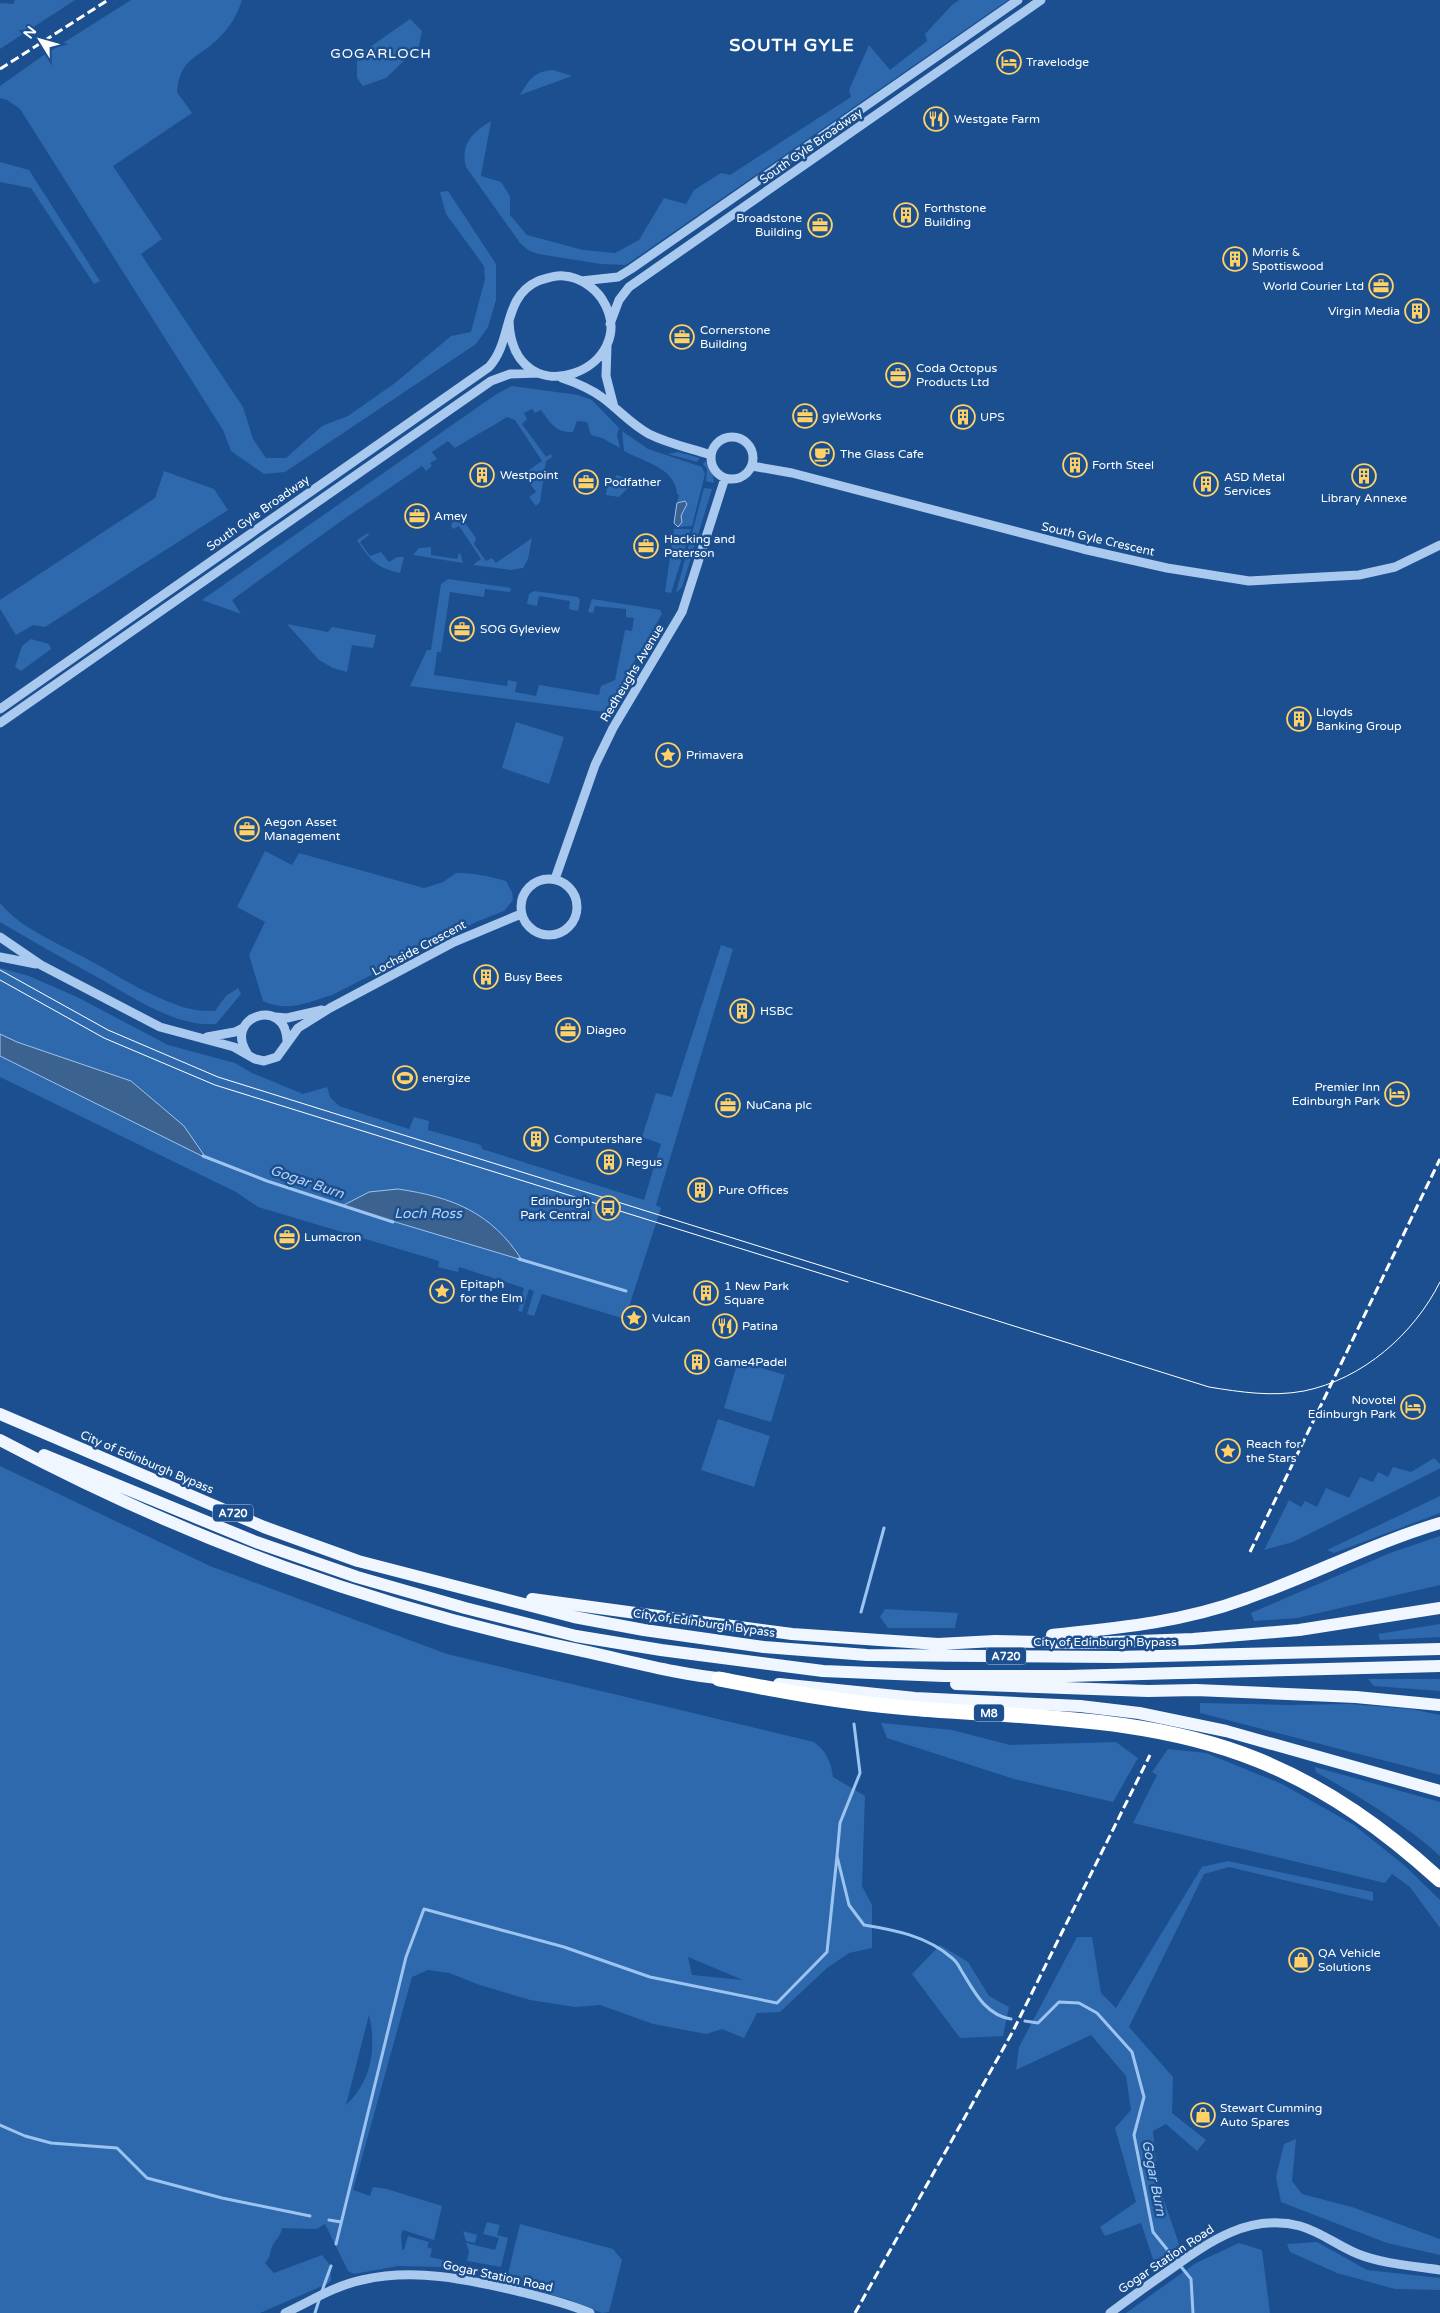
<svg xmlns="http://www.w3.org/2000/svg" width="1440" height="2313" viewBox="0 0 1440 2313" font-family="'Varela Round',sans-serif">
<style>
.green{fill:#2e69ad;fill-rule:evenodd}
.water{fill:#3c6290;stroke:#9cc4f0}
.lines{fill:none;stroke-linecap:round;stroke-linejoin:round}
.stream{stroke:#9cc4f0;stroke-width:3}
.minor{stroke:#a9c9ee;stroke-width:9}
.major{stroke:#f0f6ff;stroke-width:12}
.highway{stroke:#fff;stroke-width:15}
.tram{stroke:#fff;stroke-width:1}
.rail{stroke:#fff;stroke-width:3;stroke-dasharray:9 4;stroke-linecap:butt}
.labels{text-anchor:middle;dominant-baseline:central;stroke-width:5;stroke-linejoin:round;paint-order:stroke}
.shield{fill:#1b4f8f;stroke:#bbcadd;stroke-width:1}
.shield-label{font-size:11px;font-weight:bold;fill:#fff}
.poi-label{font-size:12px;fill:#fff;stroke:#1b4f8f;text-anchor:start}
.street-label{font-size:12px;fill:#fff;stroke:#1b4f8f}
.neighbourhood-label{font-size:14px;letter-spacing:1px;fill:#fff;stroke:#1b4f8f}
.water-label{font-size:14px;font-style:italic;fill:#b5d3f5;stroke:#1b4f8f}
.district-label{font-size:18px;font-weight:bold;letter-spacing:1px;fill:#fff;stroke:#1b4f8f}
</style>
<rect width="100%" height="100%" fill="#1b4f8f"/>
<!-- green -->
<path class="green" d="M15,0H75L0,49V4L1,3L13,4Z
M131,0H242C237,16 230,27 218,39C197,59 180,58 177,92L192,113L113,166L162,239L141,254L243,407L253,439L266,458H286L322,426L348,416L395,383L451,336L471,332L485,279L484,266L446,214L440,192L448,191L496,264V300L488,327L476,344L285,472L264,474L231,451L223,430L20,109L7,100L0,98V86L41,57Z
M959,0H1008L626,265L601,264L538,254L528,250L520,243L466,167C460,144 473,132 491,121L481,176L501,182L510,196V215L527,235L583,250L615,253L639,240L664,198L686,204L694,190L721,173L730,175L851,97L849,90L869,45L890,70L927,41L925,34L952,5Z
M410,19L422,31L419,46L386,78L363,86L357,78V56Z
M553,70L572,76L520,95C529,80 534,71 553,70Z
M0,162L29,170L100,281L94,284L31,188L0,182Z
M512,386L578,395L592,400L619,428L617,435L620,448L602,438L591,435L587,422L577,421L573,432C555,433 550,422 541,410L535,413L532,409L524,413L527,419L522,424L546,457L551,454L552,457L546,461L540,502L536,506L529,497L536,492L523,474L542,461L515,420L507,417C490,428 472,437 455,448L448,441L432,452L437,459L430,463L432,466L426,471L422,466L344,519L232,600L241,614L202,600L495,395Z
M622,431L648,449L702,467L705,474L692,526L678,527L682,522L681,516L685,510V501L677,503L679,495L677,494C676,468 642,461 624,451Z
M678,452L700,458L697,462L668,454Z
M705,461L712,470L714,483L706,481L707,469L703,464Z
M164,471L214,489L228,510L45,627L33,625L16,635L0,609V600L155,498Z
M616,475L623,477L628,482L627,489L619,497L606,495L607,486L614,487Z
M704,488L712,489L682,587L676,593Z
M467,512L469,515L463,520L476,538L474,544L486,561L492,558L496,563L532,538L528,559L523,568L511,570L473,565L481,559L459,526L453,529L451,526L453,521Z
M674,529H691L671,593L665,592Z
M368,533L369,535L360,542L370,556L381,552L389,562L397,557H404L400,573C375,567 371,561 357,540Z
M431,547V555L457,559L459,553L461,555L463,563L413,555L419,548Z
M448,579L511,588L510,592L485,589L484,597L450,592L441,652H437L434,675L507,686L508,680L517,682L515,692L536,696L539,685L599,695L601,686L615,680L625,630L632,631L634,618L626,617V609L595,606L593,613L588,612L592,599L655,609L660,610L662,614L605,712L410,686L427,650H431L440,590L441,584Z
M534,591L578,597L580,600L578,611L569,609L570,601L539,596L537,606L527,604L529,594Z
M287,624L328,632L332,627L376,635L373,648L352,645L347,672L333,668L319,660Z
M31,639L49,644L51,649L21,671L15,667L22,646Z
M649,647L652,649L621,696L618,695Z
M516,722L564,737L549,784L502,768Z
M265,851L292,865L299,853L424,888L443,882L456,873C473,873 489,876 506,881L512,892L513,900L504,911L476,922L332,995C308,1002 288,1013 263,1001L249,955L265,922L237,907Z
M0,903C21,929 60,944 89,960C118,976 146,994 177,1005C190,1010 202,1011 215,1011L226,996L238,988L241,994L216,1024C174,1027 133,997 97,977C64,959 32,941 0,922Z
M721,945L733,949L656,1205L661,1208L625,1319L542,1294L534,1316L527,1314L534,1291L529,1289L522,1312L518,1311L524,1288L459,1267L458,1272L438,1267L439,1261L258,1207L236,1192L0,1077V968L29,976L77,997L168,1045L235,1063L252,1073L303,1094L327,1087L330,1097L339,1106L409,1129L414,1117L429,1121L428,1130L481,1145L482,1149L644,1200L661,1144L642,1137L656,1093L672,1097Z
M738,1361L785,1375L771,1422L724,1408Z
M718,1419L770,1436L754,1487L701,1470Z
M1434,1458L1440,1464V1468L1437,1470L1293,1542L1264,1550L1289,1500L1301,1507L1305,1501L1317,1507L1326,1488L1349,1498L1360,1477L1373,1482L1378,1472L1388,1477L1393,1467L1411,1472Z
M0,1466L210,1566L447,1654L814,1742C827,1752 831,1762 833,1777L865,1796L862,1886L872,1905V1948L849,1953L827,1968L780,2012L757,2013L744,2038L722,2029L706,2034L653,2024L600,2005L575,2007L530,2000L480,1985L449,1973L428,1970L412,1977L353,2190L370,2196L373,2187L387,2189L442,2206L434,2240L403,2230L401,2235L402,2249L404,2250L408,2236L429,2242L427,2247L432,2249L430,2257L447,2261L443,2267L398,2266L354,2274L348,2271L325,2224L317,2229L282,2228C281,2236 275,2240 272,2247C269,2254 271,2257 265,2263L274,2273L322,2255L330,2265L331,2280L329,2283L260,2313H0ZM688,1957L743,1980L692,1975ZM369,2015C377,2048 371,2082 346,2105Z
M1440,1496V1513L1334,1553L1327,1550Z
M1440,1536V1585L1297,1618L1254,1621L1251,1613L1390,1553Z
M885,1609L958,1613L955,1628H888L880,1617Z
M1440,1624V1637L1380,1640L1378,1634Z
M1368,1679H1440V1691L1374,1686Z
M1200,1703L1289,1705L1349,1704L1411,1709L1440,1715V1775L1200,1713Z
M881,1723L952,1730L1010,1745L1116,1742L1138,1758L1113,1802L1014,1779L887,1738Z
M1168,1749L1206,1753L1282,1784L1354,1825L1405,1866L1440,1900V1928L1410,1887L1392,1874L1385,1883L1133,1823L1157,1775L1152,1772Z
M1315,1767L1440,1802V1856C1402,1822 1360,1797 1316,1772Z
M1228,1861L1373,1892V1901L1229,1867L1204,1874L1129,2027L1173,2077L1172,2113L1206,2140L1197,2151L1166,2124L1153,2131L1158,2183L1181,2250L1157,2271L1141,2223L1105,2236L1100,2227L1136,2202L1115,2128L1131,2110L1126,2076L1091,2035L1016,2070L1019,2047L1077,1937H1092L1101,1993L1116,2008L1202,1867Z
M940,1945L968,1962L989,1996L1009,2007L1003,2036L960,2038L912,1974Z
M1296,2139L1292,2181L1302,2194L1352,2207L1440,2239V2255L1387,2243L1281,2202L1276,2177L1284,2144Z
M487,2222L500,2225L497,2235L508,2238L501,2267L467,2261L469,2251L466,2243L495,2250L499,2238L483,2234Z
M520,2224L613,2249L622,2260L609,2312L602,2313L570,2300L506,2282Z
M463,2231L477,2235L475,2243L466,2241Z
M1317,2242L1367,2270L1440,2278V2290L1395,2289L1337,2273L1290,2252L1287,2244Z
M1239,2243L1262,2250L1270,2313H1126L1196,2263Z"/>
<!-- water -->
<path class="water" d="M685,501L687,504L681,516L682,522L678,527L674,523L677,503Z
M0,1034L17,1042L131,1081L184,1126L206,1158L0,1056Z
M398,1189C452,1197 491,1212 522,1260L342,1206L369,1192Z"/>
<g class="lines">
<!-- stream -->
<path class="stream" d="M203,1156L267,1181L393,1222
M519,1259L626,1291
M861,1612L884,1528
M854,1724L860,1773L840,1823L837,1856L849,1905L864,1925C895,1930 927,1936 952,1958C956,1961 959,1966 961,1970C974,1991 985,2015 1011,2019
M1025,2021L1038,2023L1059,2002L1079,2003L1097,2013L1132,2052L1144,2097L1134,2135L1153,2232L1191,2279L1193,2313
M0,2125L25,2136L51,2143L117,2148L147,2178L222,2198L310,2216
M329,2220L341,2222
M336,2244L406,1957L424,1909L564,1947L650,1977L777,2003L827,1952L837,1856
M322,2291L331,2266
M315,2313L320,2297"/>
<!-- minor -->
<path class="minor" d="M581,281L618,277L631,269L1018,0
M610,324L619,300L629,287L1041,0
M607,346L606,376L614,407
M562,378C577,383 591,389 603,398C619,410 632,425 649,434C669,444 690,448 711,455
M711 458a21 21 0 1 1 42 0a21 21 0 1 1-42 0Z
M752,466L792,473L1083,549L1167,568L1249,581L1359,575L1395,567L1440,545
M0,709L489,367C513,341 502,297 538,281C547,278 555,275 564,276C579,277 594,287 602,299C646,368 513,421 509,321
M0,723L491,381L510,374L538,373
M521 907a28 28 0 1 1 56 0a28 28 0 1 1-56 0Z
M555,879L595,765L613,728L682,612L725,478
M0,937L41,965L160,1027L234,1047L255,1059L264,1061L277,1057L298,1028L330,1008L454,942L521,914
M0,957L36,964
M276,1017L287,1018L322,1010
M207,1037L235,1032L243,1028
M247,1053C223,1016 286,996 287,1041
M285,2313C311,2301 334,2286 362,2280C415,2268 465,2279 517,2291C541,2297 567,2303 590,2313
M1110,2313C1130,2298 1151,2283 1171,2269C1210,2241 1250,2213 1300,2226C1321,2232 1338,2246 1358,2254C1383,2264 1413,2266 1440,2270"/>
<!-- major -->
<path class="major" d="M0,1414L264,1527L358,1561L574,1617L644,1630L764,1647L867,1655L1117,1657L1440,1649
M0,1440C188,1540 375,1608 583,1651C630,1661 679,1675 727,1679
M44,1455L256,1542L357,1577L465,1608L576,1636L661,1650L823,1671L944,1676H1068L1440,1666
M532,1599L792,1634L938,1644L995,1641L1085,1643L1193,1639L1299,1630L1440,1608
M1052,1635C1118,1628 1183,1622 1245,1599C1311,1576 1373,1543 1440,1523
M779,1684L915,1698L1080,1706L1139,1713L1226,1731L1440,1791
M956,1684L1148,1691L1196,1690L1356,1697L1440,1705"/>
<!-- highway -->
<path class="highway" d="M719,1679C781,1691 845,1703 909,1708C1026,1718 1147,1715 1258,1760C1327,1788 1385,1830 1440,1880"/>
<!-- tram -->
<path class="tram" d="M0,970L108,1030L218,1077L1209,1387C1240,1392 1272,1397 1304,1391C1363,1379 1414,1334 1440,1282
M0,980L104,1038L215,1085L848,1282"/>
<!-- rail -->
<path class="rail" d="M0,69L108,0
M1250,1552L1440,1159
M855,2313L1012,2033L1150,1755"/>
</g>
<!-- icons -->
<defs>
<g id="hotel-ring" transform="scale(1.25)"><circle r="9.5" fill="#1b4f8f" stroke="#ffd166" stroke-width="1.5"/><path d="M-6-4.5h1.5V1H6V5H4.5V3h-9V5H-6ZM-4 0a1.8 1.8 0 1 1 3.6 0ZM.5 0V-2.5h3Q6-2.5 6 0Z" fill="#ffd166"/></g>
<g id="restaurant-ring" transform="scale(1.25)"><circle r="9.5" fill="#1b4f8f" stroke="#ffd166" stroke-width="1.5"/><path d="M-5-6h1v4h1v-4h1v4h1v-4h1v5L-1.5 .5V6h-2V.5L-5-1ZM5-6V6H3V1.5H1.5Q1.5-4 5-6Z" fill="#ffd166"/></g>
<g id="building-ring" transform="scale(1.25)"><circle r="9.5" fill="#1b4f8f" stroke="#ffd166" stroke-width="1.5"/><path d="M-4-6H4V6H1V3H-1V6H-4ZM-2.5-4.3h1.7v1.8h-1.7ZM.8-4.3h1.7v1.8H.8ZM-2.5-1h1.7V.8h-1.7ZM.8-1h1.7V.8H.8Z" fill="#ffd166"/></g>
<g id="office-ring" transform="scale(1.25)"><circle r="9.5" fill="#1b4f8f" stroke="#ffd166" stroke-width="1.5"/><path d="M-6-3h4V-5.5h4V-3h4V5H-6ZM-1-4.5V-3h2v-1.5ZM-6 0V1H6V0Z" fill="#ffd166"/></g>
<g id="cafe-ring" transform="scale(1.25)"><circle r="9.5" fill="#1b4f8f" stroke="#ffd166" stroke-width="1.5"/><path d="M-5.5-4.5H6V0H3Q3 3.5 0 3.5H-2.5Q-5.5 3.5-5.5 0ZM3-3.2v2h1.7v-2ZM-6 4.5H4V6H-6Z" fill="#ffd166"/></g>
<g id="sight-ring" transform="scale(1.25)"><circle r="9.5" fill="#1b4f8f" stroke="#ffd166" stroke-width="1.5"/><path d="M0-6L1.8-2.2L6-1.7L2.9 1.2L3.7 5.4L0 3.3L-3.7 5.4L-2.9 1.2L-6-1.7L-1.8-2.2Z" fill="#ffd166"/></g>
<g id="stadium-ring" transform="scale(1.25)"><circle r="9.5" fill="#1b4f8f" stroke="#ffd166" stroke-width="1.5"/><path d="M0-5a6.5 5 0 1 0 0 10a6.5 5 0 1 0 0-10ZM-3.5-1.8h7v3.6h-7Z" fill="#ffd166"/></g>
<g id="bus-ring" transform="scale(1.25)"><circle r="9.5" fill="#1b4f8f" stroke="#ffd166" stroke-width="1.5"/><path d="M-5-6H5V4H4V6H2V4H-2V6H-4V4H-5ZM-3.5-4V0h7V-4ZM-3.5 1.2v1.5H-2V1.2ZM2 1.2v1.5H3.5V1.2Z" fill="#ffd166"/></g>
<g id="shop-ring" transform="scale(1.25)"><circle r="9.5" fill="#1b4f8f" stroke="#ffd166" stroke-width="1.5"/><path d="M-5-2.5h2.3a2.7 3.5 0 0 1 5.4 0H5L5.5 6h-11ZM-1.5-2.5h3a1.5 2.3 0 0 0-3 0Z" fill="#ffd166"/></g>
</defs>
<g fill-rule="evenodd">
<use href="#hotel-ring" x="1009" y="62"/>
<use href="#restaurant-ring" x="936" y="119"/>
<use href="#building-ring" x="906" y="215"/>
<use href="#office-ring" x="820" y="225"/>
<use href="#building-ring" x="1235" y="259"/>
<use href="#office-ring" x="1381" y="286"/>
<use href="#building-ring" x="1417" y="311"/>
<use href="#office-ring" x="682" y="337"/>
<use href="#office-ring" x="898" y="375"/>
<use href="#office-ring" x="805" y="416"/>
<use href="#building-ring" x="963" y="417"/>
<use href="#cafe-ring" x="822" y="454"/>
<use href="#building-ring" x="1075" y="465"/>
<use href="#building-ring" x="482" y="475"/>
<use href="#building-ring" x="1364" y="476"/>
<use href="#office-ring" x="586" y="482"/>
<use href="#building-ring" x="1206" y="484"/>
<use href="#office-ring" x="417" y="516"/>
<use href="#office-ring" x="646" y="546"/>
<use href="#office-ring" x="462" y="629"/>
<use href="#building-ring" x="1299" y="719"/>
<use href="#sight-ring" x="668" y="755"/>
<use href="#office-ring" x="247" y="829"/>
<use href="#building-ring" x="486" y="977"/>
<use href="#building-ring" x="742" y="1011"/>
<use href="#office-ring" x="568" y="1030"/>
<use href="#stadium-ring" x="405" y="1078"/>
<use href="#hotel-ring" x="1397" y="1094"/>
<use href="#office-ring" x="728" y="1105"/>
<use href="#building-ring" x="536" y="1139"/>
<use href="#building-ring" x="609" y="1162"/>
<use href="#building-ring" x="700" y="1190"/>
<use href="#bus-ring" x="608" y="1208"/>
<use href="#office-ring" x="287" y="1237"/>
<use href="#sight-ring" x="442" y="1291"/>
<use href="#building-ring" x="706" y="1293"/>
<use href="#sight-ring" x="634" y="1318"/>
<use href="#restaurant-ring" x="725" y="1326"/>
<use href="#building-ring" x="697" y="1362"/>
<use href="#hotel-ring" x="1413" y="1407"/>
<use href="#sight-ring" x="1228" y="1451"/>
<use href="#shop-ring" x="1301" y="1960"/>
<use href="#shop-ring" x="1203" y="2115"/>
</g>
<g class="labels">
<!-- shield labels -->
<g class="shield">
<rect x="213" y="1504.5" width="40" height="17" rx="4"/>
<rect x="986" y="1647.5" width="40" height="17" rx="4"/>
<rect x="974" y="1704.5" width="30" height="17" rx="4"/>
</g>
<g class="shield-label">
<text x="233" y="1513">A720</text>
<text x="1006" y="1656">A720</text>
<text x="989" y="1713">M8</text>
</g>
<!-- poi labels -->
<g class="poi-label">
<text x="1026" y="62">Travelodge</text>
<text x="954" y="119">Westgate Farm</text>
<text x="924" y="208">Forthstone<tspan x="924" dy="14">Building</tspan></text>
<text x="802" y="218" text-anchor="end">Broadstone<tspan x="802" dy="14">Building</tspan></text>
<text x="1252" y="252">Morris &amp;<tspan x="1252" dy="14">Spottiswood</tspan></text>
<text x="1364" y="286" text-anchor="end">World Courier Ltd</text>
<text x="1400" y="311" text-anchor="end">Virgin Media</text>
<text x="700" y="330">Cornerstone<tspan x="700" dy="14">Building</tspan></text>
<text x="916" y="368">Coda Octopus<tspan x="916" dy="14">Products Ltd</tspan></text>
<text x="822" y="416">gyleWorks</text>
<text x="980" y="417">UPS</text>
<text x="840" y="454">The Glass Cafe</text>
<text x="1092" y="465">Forth Steel</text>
<text x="500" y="475">Westpoint</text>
<text x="1224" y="477">ASD Metal<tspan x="1224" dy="14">Services</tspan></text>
<text x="604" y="482">Podfather</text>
<text x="1364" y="498" text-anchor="middle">Library Annexe</text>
<text x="434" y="516">Amey</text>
<text x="664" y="539">Hacking and<tspan x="664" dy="14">Paterson</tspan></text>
<text x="480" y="629">SOG Gyleview</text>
<text x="1316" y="712">Lloyds<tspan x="1316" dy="14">Banking Group</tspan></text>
<text x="686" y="755">Primavera</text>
<text x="264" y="822">Aegon Asset<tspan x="264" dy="14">Management</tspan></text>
<text x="504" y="977">Busy Bees</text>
<text x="760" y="1011">HSBC</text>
<text x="586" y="1030">Diageo</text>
<text x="422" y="1078">energize</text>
<text x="1380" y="1087" text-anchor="end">Premier Inn<tspan x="1380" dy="14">Edinburgh Park</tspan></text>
<text x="746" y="1105">NuCana plc</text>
<text x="554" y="1139">Computershare</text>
<text x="626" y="1162">Regus</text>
<text x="718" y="1190">Pure Offices</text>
<text x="590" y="1201" text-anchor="end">Edinburgh<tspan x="590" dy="14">Park Central</tspan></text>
<text x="304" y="1237">Lumacron</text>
<text x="460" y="1284">Epitaph<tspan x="460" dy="14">for the Elm</tspan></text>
<text x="724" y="1286">1 New Park<tspan x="724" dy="14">Square</tspan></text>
<text x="652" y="1318">Vulcan</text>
<text x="742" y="1326">Patina</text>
<text x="714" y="1362">Game4Padel</text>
<text x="1396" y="1400" text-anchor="end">Novotel<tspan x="1396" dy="14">Edinburgh Park</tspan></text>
<text x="1246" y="1444">Reach for<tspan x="1246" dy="14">the Stars</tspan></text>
<text x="1318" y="1953">QA Vehicle<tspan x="1318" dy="14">Solutions</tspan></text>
<text x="1220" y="2108">Stewart Cumming<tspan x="1220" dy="14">Auto Spares</tspan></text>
</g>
<!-- street labels -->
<g class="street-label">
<text transform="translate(811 146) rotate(-35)">South Gyle Broadway</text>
<text transform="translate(258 513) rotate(-35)">South Gyle Broadway</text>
<text transform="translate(1098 539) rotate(13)">South Gyle Crescent</text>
<text transform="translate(632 673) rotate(-59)">Redheughs Avenue</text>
<text transform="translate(419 948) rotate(-28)">Lochside Crescent</text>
<text transform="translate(147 1462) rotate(23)">City of Edinburgh Bypass</text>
<text transform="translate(704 1623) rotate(8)">City of Edinburgh Bypass</text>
<text x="1105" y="1642">City of Edinburgh Bypass</text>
<text transform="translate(1166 2259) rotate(-34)">Gogar Station Road</text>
<text transform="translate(498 2276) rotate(12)">Gogar Station Road</text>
</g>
<!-- neighbourhood labels -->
<g class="neighbourhood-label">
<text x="381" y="53">GOGARLOCH</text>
</g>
<!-- water labels -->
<g class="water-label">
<text transform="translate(307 1182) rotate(19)">Gogar Burn</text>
<text x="428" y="1213">Loch Ross</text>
<text transform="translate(1154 2178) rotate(79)">Gogar Burn</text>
</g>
<!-- district labels -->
<g class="district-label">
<text x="792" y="45">SOUTH GYLE</text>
</g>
</g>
<!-- north arrow -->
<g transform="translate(40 40) rotate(307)" stroke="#1b4f8f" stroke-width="4" paint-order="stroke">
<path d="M0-4L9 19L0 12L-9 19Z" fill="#ffffff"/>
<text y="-8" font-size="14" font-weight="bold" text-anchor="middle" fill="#ffffff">N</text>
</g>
</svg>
